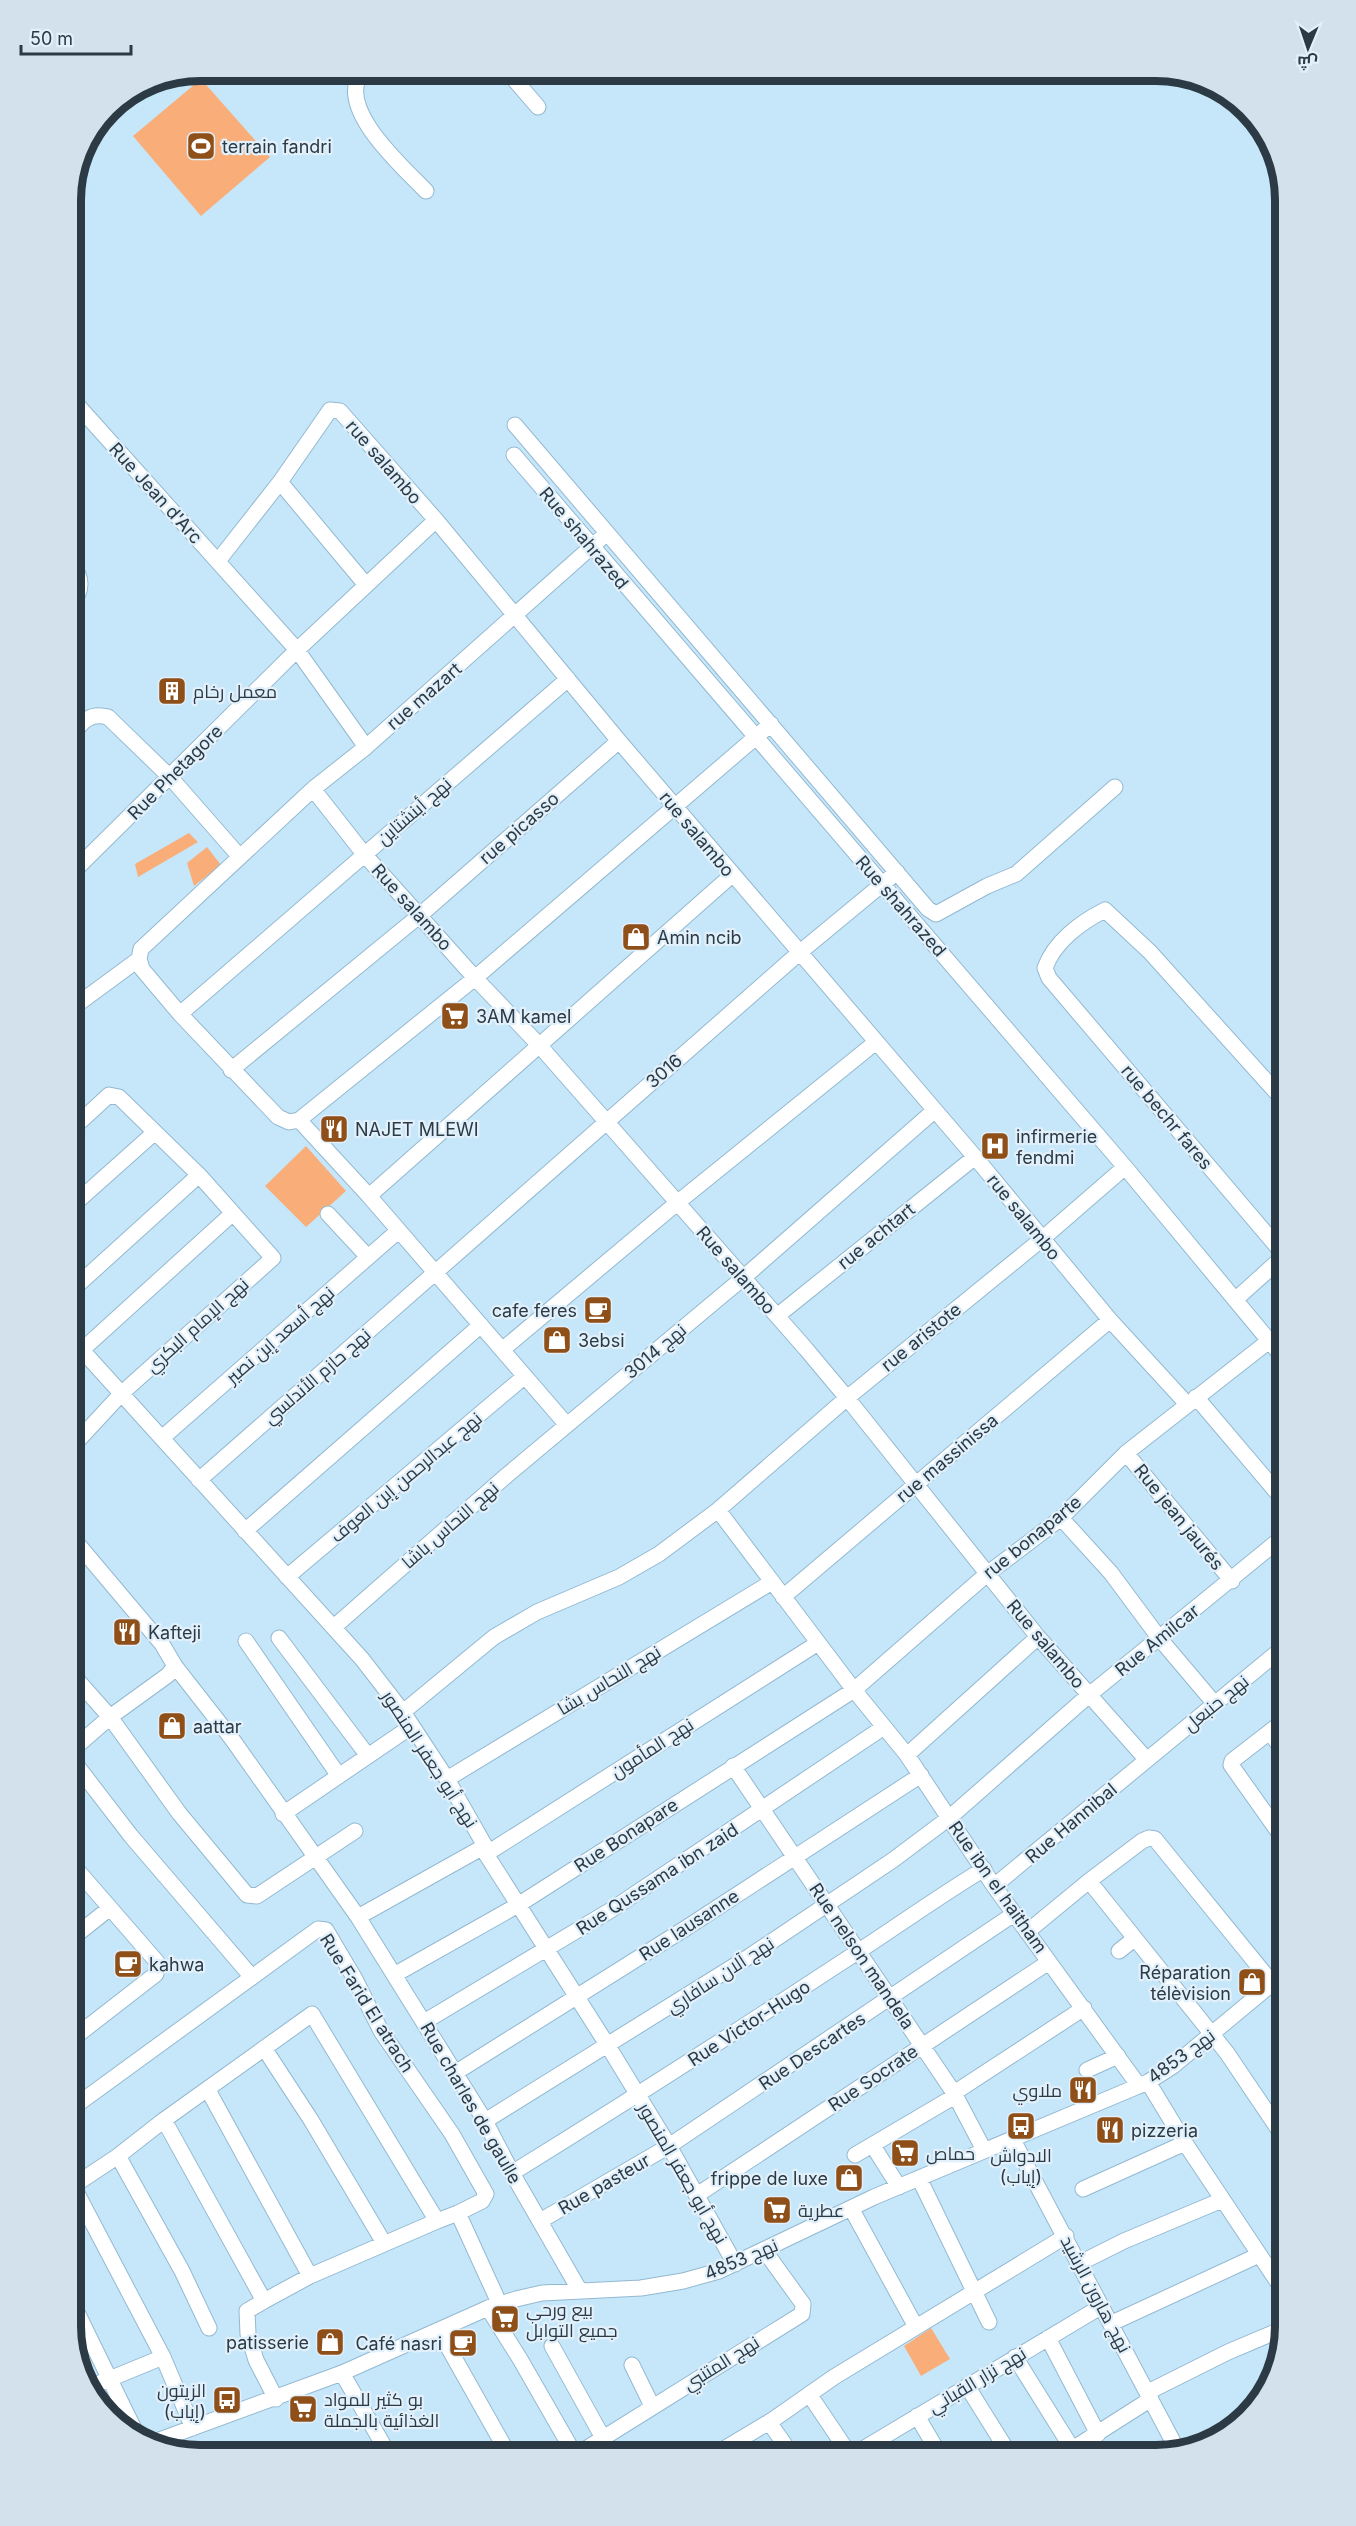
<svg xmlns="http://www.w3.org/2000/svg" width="1356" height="2526" viewBox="0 0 1356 2526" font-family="Inter,Cairo,sans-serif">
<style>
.green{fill:#f9ae7a}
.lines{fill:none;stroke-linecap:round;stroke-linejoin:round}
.minor-casing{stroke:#93b9d1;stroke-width:17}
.minor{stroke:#fff;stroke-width:15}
.labels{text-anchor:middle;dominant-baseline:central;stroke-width:4.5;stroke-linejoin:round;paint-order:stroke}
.poi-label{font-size:18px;fill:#2b3a44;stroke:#e1f0fa;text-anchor:start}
.street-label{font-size:18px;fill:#2b3a44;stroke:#e1f0fa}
.rim{fill:none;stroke:#2b3a44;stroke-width:8}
</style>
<rect width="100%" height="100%" fill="#c6e6fa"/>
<!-- green -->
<path class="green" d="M201,79L270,157L201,216L133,136Z
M189,833L198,842L138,877L135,864Z
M207,847L221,865L194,886L187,863Z
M306,1146L346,1191L306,1227L265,1186Z
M931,2328L950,2359L921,2376L904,2346Z"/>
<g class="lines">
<!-- minor casing -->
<g class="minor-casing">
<path id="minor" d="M363,71C333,106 402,166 426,191
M507,71L538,107
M71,398L297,650L366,747
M515,425L928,909L936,914L987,886L1016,874L1115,787
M514,455L1125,1167L1285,1360
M280,482L366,585
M607,533L366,747L313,789L141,949L139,959L142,969L180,1014L278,1117L289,1122L299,1120L475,978L771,724
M218,561L280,482L330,410L340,411L436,520L619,741L975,1157L1110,1320L1187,1404
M71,604C83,591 83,577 71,564
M71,736C82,722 89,712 108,717L170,777L240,857
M313,789L364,854L475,978L539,1045L806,1349L847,1398L1038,1637L1147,1760
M71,874L297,650L436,520
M71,1009L139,959
M180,1014L568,679
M231,1070L419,916L619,741
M299,1120L369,1196L567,1425
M369,1196L732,875
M71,1207L154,1133
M328,1214L368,1257
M1285,1256L1049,978L1045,968C1054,942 1081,922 1105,910L1150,952L1285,1102
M71,1291L199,1175
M1235,1300L1285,1255
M777,1316L975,1157
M71,1338L362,1659L403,1712L447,1779L485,1846L486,1854L608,2046L669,2146L735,2264
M1271,1343L1285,1331
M82,1350L233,1213
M502,1350L677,1203L876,1042
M1196,1397L1285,1502
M162,1438L398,1231
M71,1448L122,1393L273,1258L199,1175L119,1097L109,1095L71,1130
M1126,1453L1232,1581
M199,1480L799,953L897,872
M718,1510L847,1398L1042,1239L1125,1167
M1061,1518L1111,1573L1160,1639L1215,1704
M245,1531L481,1325
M287,1577L525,1376
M783,1597L1110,1320
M334,1627L506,1476L743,1278L935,1110
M279,1638L368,1756
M246,1641L339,1776
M175,1666L232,1739L358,1917L485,2121L512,2173L580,2291
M71,1673L110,1717L179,1813L247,1895L257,1896L355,1831
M403,1712L494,1637L537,1612L619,1577L659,1554L718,1510L854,1690L907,1755L994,1886L1139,2086
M1270,1732L1285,1754
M71,1751L110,1717L168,1675L175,1666L162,1644L71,1536
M907,1755L1038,1637
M71,1758L131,1836L251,1976
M733,1766L954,2093L984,2150
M447,1779L772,1582
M283,1814L412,1726
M1285,1841L1231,1765L1232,1761L1285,1720
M486,1854L818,1643
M1089,1881L1227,2053L1285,2139
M994,1886L1285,1646
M71,1890L85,1879
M358,1917L485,1846
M1027,1932L1089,1881L1142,1841L1149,1838L1155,1839L1273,1984
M71,1939L110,1908
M1119,1951L1134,1939
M394,1975L518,1905L854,1690L987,1574L1061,1518L1126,1453L1269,1341
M424,2022L611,1910L884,1727
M71,2040L156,1974L157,1962L71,1863
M264,2048L311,2120L384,2243
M1087,2070L1118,2056
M455,2073L686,1928L921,1775
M1148,2082L1185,2143L1285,2293
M208,2090L310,2276
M954,2093L1084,2008
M71,2109L318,1929L326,1930L355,1979L381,2031L452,2134L486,2194L482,2201L458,2213L500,2305
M164,2120L264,2301L247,2311L248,2334L256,2360L276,2399
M485,2121L750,1956L893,1860L949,1818L1089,1695L1285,1535
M1012,2138L1178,2451
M873,2146L899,2187
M855,2155L955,2096
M118,2156L182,2271L209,2328
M512,2173C622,2105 731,2035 839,1964C888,1933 934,1899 984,1869
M919,2178L989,2322
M71,2182L163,2357L193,2428
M73,2186L118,2156L164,2120L312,2014L437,2221L458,2213
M1083,2189L1185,2143
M697,2195L1049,1962
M851,2208L916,2327
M540,2221L669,2146L1014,1914
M1080,2263L1124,2241L1222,2200
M71,2300L138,2437
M264,2301L310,2276L437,2221
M488,2308L520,2359L575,2455
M1112,2323L1259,2255
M439,2331L509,2455
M1048,2338L1098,2434
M552,2346L603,2438
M1015,2357L1073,2450
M632,2365L652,2406
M342,2373L389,2455
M967,2386L1010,2455
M90,2387L163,2357
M1148,2392L1228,2352L1285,2328
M809,2394L850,2455
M917,2416L940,2455
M769,2422L792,2455
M154,2442L342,2373L488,2308L516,2299L542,2293L641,2288L683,2281L719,2271L874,2197L1148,2082L1173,2066L1285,1973
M576,2455L802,2314L803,2304L764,2250
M714,2455L774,2419L834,2377L1066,2236
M853,2455L1102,2306
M1063,2455L1151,2399"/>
</g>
<!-- minor -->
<use href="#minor" class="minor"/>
</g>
<!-- icons -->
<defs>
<g id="stadium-square" transform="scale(1.5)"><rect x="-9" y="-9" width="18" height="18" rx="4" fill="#8f4f18" stroke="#e1f0fa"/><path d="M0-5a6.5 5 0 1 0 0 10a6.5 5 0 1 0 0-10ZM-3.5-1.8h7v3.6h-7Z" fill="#fff"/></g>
<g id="building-square" transform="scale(1.5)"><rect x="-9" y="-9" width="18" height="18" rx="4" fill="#8f4f18" stroke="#e1f0fa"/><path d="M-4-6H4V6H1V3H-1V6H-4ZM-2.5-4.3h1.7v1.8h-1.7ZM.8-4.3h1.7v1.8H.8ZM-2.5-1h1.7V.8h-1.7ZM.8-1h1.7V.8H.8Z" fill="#fff"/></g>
<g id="shop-square" transform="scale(1.5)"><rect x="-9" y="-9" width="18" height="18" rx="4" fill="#8f4f18" stroke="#e1f0fa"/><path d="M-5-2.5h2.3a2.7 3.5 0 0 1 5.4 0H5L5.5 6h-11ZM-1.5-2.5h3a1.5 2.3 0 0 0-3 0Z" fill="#fff"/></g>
<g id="supermarket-square" transform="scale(1.5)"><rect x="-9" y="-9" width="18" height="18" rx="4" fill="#8f4f18" stroke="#e1f0fa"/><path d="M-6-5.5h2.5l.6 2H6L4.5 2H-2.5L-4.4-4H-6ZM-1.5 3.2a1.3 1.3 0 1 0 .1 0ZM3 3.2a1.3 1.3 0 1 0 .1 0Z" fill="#fff"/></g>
<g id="restaurant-square" transform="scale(1.5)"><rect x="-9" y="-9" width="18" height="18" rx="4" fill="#8f4f18" stroke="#e1f0fa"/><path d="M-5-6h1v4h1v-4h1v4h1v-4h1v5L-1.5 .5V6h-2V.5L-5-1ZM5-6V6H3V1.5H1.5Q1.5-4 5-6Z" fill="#fff"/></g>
<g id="hospital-square" transform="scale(1.5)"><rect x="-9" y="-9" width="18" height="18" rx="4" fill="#8f4f18" stroke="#e1f0fa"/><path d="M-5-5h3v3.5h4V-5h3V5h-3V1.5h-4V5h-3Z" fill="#fff"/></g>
<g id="cafe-square" transform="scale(1.5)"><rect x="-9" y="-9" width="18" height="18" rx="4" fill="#8f4f18" stroke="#e1f0fa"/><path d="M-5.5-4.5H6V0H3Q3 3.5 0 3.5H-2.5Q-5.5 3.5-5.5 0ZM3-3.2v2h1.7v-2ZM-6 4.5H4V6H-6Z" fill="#fff"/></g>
<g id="bus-square" transform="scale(1.5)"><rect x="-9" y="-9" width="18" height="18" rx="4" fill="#8f4f18" stroke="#e1f0fa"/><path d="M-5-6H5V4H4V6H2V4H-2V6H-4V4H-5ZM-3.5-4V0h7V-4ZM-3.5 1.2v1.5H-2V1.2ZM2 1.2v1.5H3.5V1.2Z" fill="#fff"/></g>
</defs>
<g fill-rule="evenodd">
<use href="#stadium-square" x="201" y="146"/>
<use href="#building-square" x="172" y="691"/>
<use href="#shop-square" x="636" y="937"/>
<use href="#supermarket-square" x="455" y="1016"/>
<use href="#restaurant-square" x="334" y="1129"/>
<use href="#hospital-square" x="995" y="1146"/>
<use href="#cafe-square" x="598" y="1310"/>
<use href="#shop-square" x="557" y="1340"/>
<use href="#restaurant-square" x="127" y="1632"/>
<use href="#shop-square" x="172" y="1726"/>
<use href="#cafe-square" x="128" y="1964"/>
<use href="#shop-square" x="1252" y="1982"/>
<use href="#restaurant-square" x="1083" y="2090"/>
<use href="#bus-square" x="1021" y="2126"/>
<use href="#restaurant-square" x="1110" y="2130"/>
<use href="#supermarket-square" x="905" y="2153"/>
<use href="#shop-square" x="849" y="2178"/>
<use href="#supermarket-square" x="777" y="2210"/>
<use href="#supermarket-square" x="505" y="2319"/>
<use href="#shop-square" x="330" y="2342"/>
<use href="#cafe-square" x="463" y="2343"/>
<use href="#bus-square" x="227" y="2400"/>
<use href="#supermarket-square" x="303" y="2409"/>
</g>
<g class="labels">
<!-- poi labels -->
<g class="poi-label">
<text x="222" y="146">terrain fandri</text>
<text x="193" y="691">معمل رخام</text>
<text x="657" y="937">Amin ncib</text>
<text x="476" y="1016">3AM kamel</text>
<text x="355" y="1129">NAJET MLEWI</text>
<text x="1016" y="1136">infirmerie<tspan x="1016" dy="21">fendmi</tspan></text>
<text x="577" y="1310" text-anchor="end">cafe feres</text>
<text x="578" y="1340">3ebsi</text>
<text x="148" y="1632">Kafteji</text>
<text x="193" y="1726">aattar</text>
<text x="149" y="1964">kahwa</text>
<text x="1231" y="1972" text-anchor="end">Réparation<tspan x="1231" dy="21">télèvision</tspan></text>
<text x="1062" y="2090" text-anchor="end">ملاوي</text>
<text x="1131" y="2130">pizzeria</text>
<text x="926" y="2153">حماص</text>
<text x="1021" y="2155" text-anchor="middle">الادواش<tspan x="1021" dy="21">(إياب)</tspan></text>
<text x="828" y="2178" text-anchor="end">frippe de luxe</text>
<text x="798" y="2210">عطرية</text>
<text x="526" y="2309">بيع ورحي<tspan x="526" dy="21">جميع التوابل</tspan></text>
<text x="309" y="2342" text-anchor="end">patisserie</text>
<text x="442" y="2343" text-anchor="end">Café nasri</text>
<text x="206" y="2390" text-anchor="end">الزيتون<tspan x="206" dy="21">(إياب)</tspan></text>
<text x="324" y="2399">بو كثير للمواد<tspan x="324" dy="21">الغذائية بالجملة</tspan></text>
</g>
<!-- street labels -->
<g class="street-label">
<text transform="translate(384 462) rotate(49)">rue salambo</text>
<text transform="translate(156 493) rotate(48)">Rue Jean d'Arc</text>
<text transform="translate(584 538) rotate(50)">Rue shahrazed</text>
<text transform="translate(424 696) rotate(-41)">rue mazart</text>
<text transform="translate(175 772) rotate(-45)">Rue Phetagore</text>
<text transform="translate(414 811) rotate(-41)">نهج أينشتاين</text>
<text transform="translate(519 828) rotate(-41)">rue picasso</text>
<text transform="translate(697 834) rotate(50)">rue salambo</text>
<text transform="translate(901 906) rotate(49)">Rue shahrazed</text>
<text transform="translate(412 907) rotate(48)">Rue salambo</text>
<text transform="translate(664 1071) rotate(-41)">3016</text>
<text transform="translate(1167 1117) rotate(50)">rue bechr fares</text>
<text transform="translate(1024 1217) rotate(51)">rue salambo</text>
<text transform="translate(876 1236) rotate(-39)">rue achtart</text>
<text transform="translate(736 1270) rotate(49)">Rue salambo</text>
<text transform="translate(197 1325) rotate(-42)">نهج الإمام البكري</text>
<text transform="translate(280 1335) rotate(-41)">نهج أسعد إبن نصير</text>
<text transform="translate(921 1337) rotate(-39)">rue aristote</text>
<text transform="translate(655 1351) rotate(-40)">نهج 3014</text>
<text transform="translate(317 1376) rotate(-41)">نهج حازم الأندلسي</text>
<text transform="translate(947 1458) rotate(-40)">rue massinissa</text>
<text transform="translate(406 1477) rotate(-40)">نهج عبدالرحمن إبن العوف</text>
<text transform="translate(1179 1517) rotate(51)">Rue jean jaurés</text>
<text transform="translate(450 1525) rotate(-41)">نهج النحاس باشا</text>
<text transform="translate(1032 1537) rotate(-39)">rue bonaparte</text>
<text transform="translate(1157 1640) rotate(-39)">Rue Amilcar</text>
<text transform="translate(1046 1644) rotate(50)">Rue salambo</text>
<text transform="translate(609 1680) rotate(-31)">نهج النحاس بشا</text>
<text transform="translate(1216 1703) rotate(-39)">نهج حنبعل</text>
<text transform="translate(652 1748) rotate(-33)">نهج المأمون</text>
<text transform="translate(430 1759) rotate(57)">نهج أبو جعفر المنصور</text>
<text transform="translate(1071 1823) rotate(-40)">Rue Hannibal</text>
<text transform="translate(626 1835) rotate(-33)">Rue Bonapare</text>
<text transform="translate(657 1879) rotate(-33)">Rue Qussama ibn zaid</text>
<text transform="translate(998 1887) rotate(55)">Rue ibn el haitham</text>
<text transform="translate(689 1925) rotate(-33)">Rue lausanne</text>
<text transform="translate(862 1956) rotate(56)">Rue nelson mandela</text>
<text transform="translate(720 1975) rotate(-33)">نهج آلان سافاري</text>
<text transform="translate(367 2003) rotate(58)">Rue Farid El atrach</text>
<text transform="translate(749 2023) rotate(-33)">Rue Victor-Hugo</text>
<text transform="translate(812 2051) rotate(-34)">Rue Descartes</text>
<text transform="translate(1181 2056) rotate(-36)">نهج 4853</text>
<text transform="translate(873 2078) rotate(-34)">Rue Socrate</text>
<text transform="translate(471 2103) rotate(60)">Rue charles de gaulle</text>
<text transform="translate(683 2173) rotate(60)">نهج أبو جعفر المنصور</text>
<text transform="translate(604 2184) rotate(-30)">Rue pasteur</text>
<text transform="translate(741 2259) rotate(-23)">نهج 4853</text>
<text transform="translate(1096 2294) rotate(62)">نهج هارون الرشيد</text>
<text transform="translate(721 2363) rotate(-32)">نهج المتنبي</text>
<text transform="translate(977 2380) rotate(-31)">نهج نزار القباني</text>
</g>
</g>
<!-- crop -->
<path d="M0 0H1356V2526H0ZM200 81H1156A119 119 0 0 1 1275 200V2326A119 119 0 0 1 1156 2445H200A119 119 0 0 1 81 2326V200A119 119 0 0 1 200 81Z" fill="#d2e1eb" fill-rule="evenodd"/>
<path class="rim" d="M200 81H1156A119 119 0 0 1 1275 200V2326A119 119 0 0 1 1156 2445H200A119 119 0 0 1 81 2326V200A119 119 0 0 1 200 81Z"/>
<!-- north arrow -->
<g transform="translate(1308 48) rotate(182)" stroke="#e1f0fa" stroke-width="4.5" paint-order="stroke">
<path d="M0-4.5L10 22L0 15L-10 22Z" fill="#2b3a44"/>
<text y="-9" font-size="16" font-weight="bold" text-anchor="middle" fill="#2b3a44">ش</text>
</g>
<!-- scale -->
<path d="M21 45v9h110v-9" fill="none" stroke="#2b3a44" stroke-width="3"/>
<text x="30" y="45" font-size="18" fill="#2b3a44" stroke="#e1f0fa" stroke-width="4.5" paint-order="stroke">50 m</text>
</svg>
